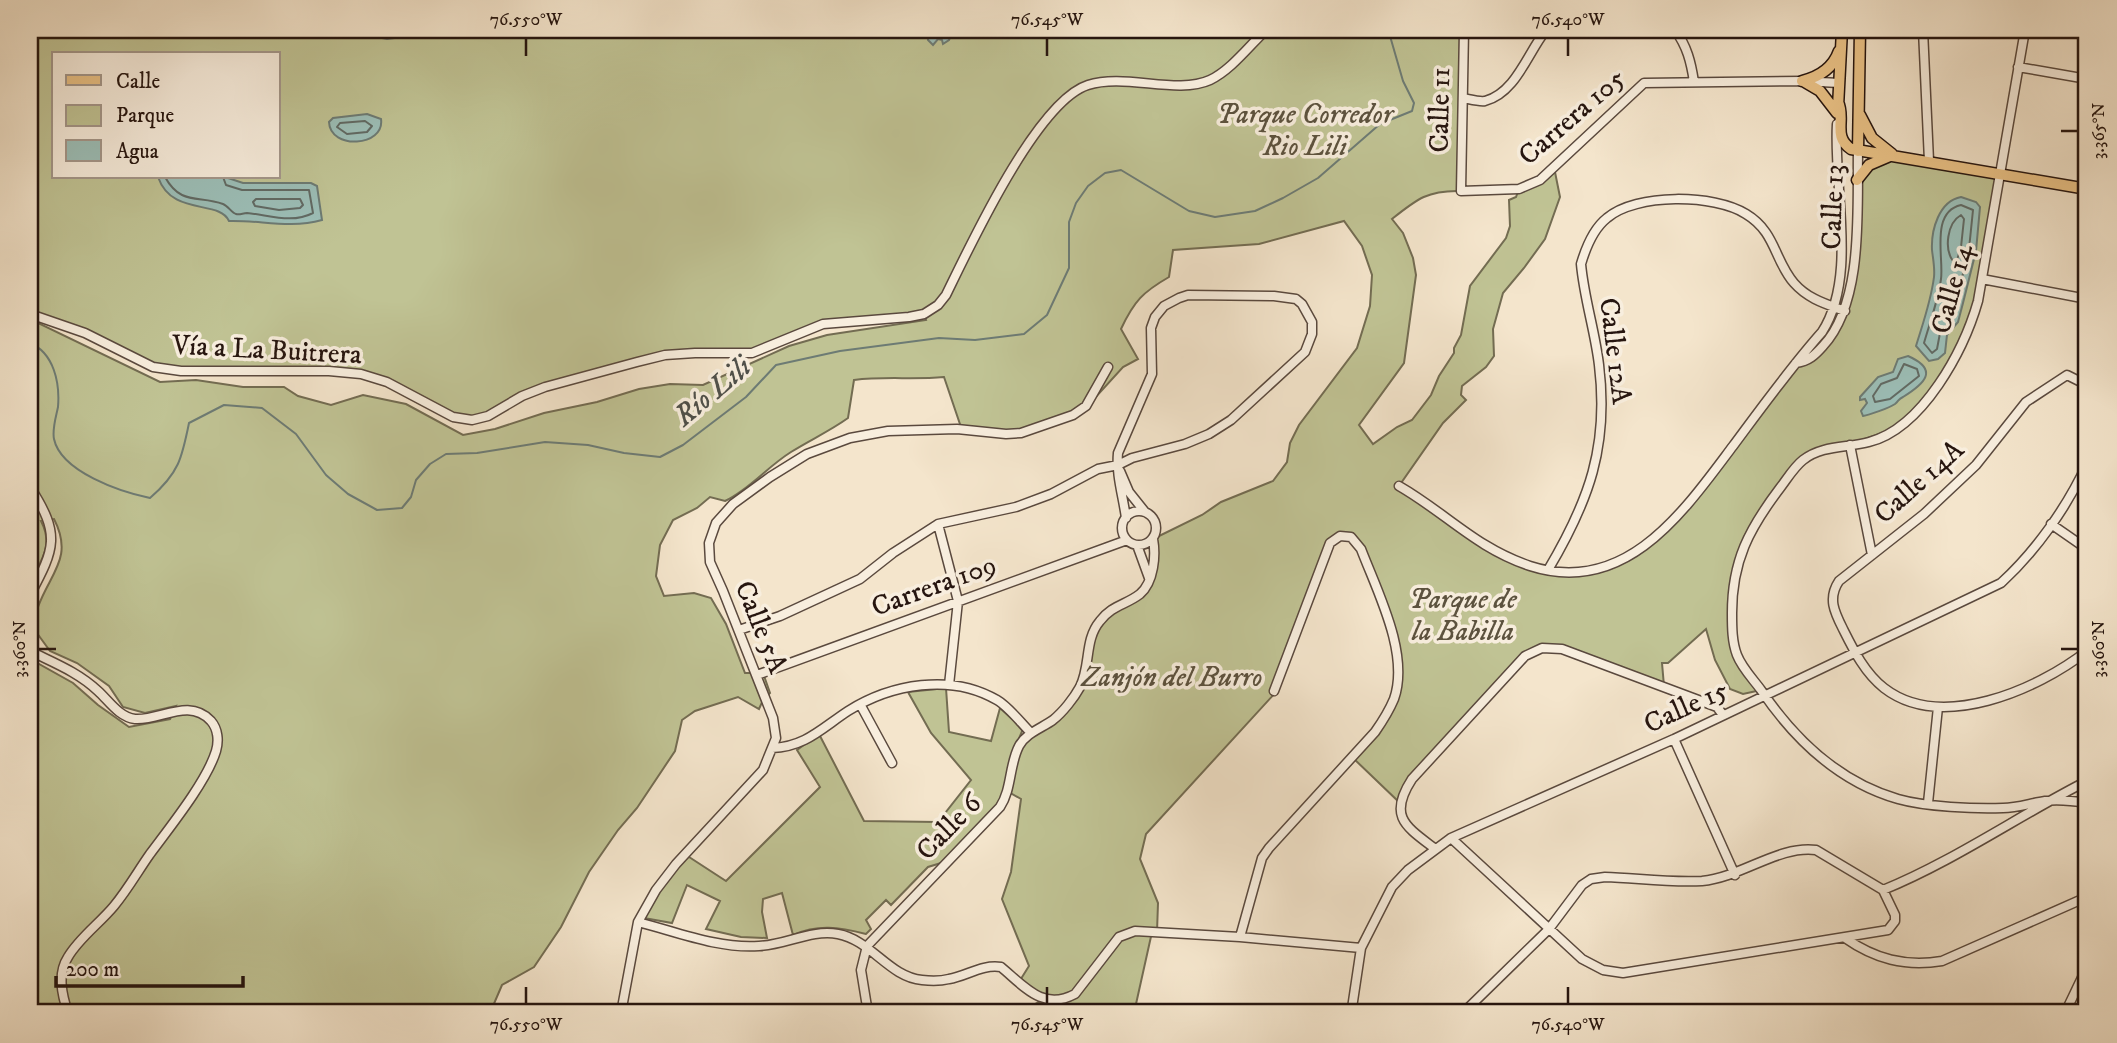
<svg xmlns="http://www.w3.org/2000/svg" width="2117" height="1043" viewBox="0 0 2117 1043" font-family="'IM FELL DW Pica',serif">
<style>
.green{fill:#c0c394;stroke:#736c52;stroke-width:2;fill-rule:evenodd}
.water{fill:#9cbfb8;stroke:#6d7b74;stroke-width:2}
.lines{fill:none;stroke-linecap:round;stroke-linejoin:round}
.shore{stroke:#616a64;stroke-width:2}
.stream{stroke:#6d7b74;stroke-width:2}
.minor-casing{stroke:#5a493e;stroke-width:11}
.major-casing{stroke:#26150f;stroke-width:13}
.minor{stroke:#f8eede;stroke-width:8}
.major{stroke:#eac286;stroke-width:10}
.ticks{fill:none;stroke:#26150f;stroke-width:2.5}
.labels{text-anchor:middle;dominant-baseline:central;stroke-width:7;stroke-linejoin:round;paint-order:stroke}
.street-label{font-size:28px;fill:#26150f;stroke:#f8eede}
.park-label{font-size:28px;font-style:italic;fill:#5c523e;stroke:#f8eede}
.water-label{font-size:30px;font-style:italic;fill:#4f504a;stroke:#f8eede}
.neatline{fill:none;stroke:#26150f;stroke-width:2.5}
.ticks-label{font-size:18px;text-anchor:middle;fill:#26150f}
</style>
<rect width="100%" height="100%" fill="#f4e5cc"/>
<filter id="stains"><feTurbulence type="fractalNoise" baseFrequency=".00286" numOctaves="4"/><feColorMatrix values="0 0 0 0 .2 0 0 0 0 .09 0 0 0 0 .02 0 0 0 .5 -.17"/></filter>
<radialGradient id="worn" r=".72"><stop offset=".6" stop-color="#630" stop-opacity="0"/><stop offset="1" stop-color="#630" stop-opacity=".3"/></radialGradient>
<!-- green -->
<path class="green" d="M30,30H1464L1461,191C1428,190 1417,199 1392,219L1403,233L1413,258L1416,275L1404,363L1359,425L1373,444L1397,427L1412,420L1431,395L1439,376L1454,353V348L1461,335L1470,286L1506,238L1510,226L1509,200L1516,197L1519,189L1554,167L1560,197L1545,239L1524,268L1503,293L1493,329L1494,356L1486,367L1462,386L1461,395L1466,400L1443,423L1399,486L1466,534L1531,566L1572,573L1620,561L1670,525L1796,363L1818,352L1850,298L1857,180L1886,157L2001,174L1978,301L1940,381L1902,426L1804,460L1757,518L1738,561L1734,646L1761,690L1743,694L1730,689L1715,660L1706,629L1668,663H1662L1664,686L1562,649L1542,648L1525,656L1412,778L1400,803L1352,757L1375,732L1395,697V642L1361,549L1351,537L1329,543L1276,692L1146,834L1140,859L1158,903L1157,932H1152L1134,1013H1018L1043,1000L1019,982L1029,966L1002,899L1011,872L1021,799L1007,791L1021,743L1054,719L1081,684L1099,622L1139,594L1149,578L1153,539L1202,515L1221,502L1273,481L1287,462L1290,443L1299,425L1357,348L1370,306L1372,275L1362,246L1344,221L1259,244L1173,250L1169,277C1143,292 1134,301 1121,329L1138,359L1123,367L1084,410L1031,430H962L944,377C913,380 885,376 854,380L848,418C830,431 810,440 791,452C767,467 750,489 725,501L710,497L697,508L673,520L660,545L656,576L664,596L694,593L711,598L726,624L745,673H763L770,693L763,700L759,709L738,697L695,711L682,720L675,751L637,808L618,830L589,872L561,927L534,967L502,985L490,1013H30V659L73,683L98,705L129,727L170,719L176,706L145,713L123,707L109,686L77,663L50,651L34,629C35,622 35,614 38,607C50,573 74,558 54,519L41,521C54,546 41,560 30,583V319L160,382L196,380L243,387H284L298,396L331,405L363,395L406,404L463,435L495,429L544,413L597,402L639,389L670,384L703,385L789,346L827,335L926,320L924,314L834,322L752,353L665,355L545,387L488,416L467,420L361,374L166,370L85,333L30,314ZM54,54H278V177H54Z
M946,688L949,732L991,741L1000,708L1023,729L1012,755L1002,801L941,863L928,867L891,905L886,900L866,920L871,929L866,934C839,927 818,924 793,935L782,893L763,899L762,912L767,938L741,937L706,929L720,901L687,885L672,923L644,918L665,881L686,855L726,881L820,787L797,750L819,734L864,821L938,822L971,780L931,733L908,692Z"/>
<!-- water -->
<path class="water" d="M342,30H406L402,37L387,39Z
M927,30H953L949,40L943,44L942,40L938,39L933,45L928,40Z
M367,114L381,119C385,147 330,150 329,122L333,118Z
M158,177H225L243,183H311L317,186L322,220C289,229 261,220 229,221C219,199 172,217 158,177Z
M1961,197L1976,202L1980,207L1976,251L1963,303L1958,322L1947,335L1945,353L1938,359L1929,361L1916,346C1923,323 1931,301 1934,277C1935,268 1933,259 1932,250C1931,230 1939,201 1961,197Z
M1908,356C1940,370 1924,384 1903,397C1898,399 1899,401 1895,404C1889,408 1869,415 1863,416L1861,411L1867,403L1865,399L1860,400V397L1878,377L1893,372L1898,359Z"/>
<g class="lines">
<!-- shore -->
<path class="shore" d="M365,121L372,126L367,132L347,134L337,127L340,123Z
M165,177C181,206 199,195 223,204C228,206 232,213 236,214C240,215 243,213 247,213C269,215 292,224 313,213L309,190H242L226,185L223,177
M256,199H300L303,205L300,208L279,210L255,206L253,202Z
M1961,205L1973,210L1969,249L1956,302L1952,319L1940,333L1937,349L1932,353L1924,343C1930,322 1938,301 1941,279C1944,258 1930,212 1961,205Z
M1961,215L1964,219L1961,247L1957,260L1953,261C1944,249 1947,223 1961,215Z
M1904,364L1917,369L1919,376L1890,399L1875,402L1873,396L1881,384L1897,378Z"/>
<!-- stream -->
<path class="stream" d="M30,343C54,353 60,383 58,407C56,417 52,429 54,439C61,472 121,492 150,498C179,473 182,458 189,423L224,405L262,408L296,434L326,475L348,494L377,510L402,508L411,497L416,480L430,464L446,454L477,453L545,442L588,445L624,453L660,457L683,445L746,397L776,365L840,351L939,338L975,340L1024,334L1047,315L1069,268V222L1076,203L1088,186L1105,173L1121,170L1189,211L1215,217L1255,211L1283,198L1318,178L1380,124L1412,111L1414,103L1403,81L1390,36L1392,30"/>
<!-- minor casing -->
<g class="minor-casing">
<path id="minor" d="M1464,30L1461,191L1519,189L1540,180L1644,83L1802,81L1839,83
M1675,30C1687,46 1691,62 1694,82
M1923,30L1929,161
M2025,30L1978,301C1964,350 1923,428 1869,442C1847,448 1822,445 1803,460C1794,467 1787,479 1780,488C1749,529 1732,561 1732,613C1732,627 1732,642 1737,655C1742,668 1753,679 1761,690C1795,740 1839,782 1898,799C1926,807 1975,809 2003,808C2017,808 2031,803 2045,801C2059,799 2074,801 2087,803
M2018,67L2087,79
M1463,98C1469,99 1479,102 1485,101C1516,93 1528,52 1546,30
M1982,279L2087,299
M30,314L85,333L153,367L181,371H329L361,374L387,382L453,417L472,420L488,416L522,396L545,387L637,362L665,355L695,353H752L823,324L909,317L924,314L938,305L946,295C970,246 1037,101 1088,85C1125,73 1177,95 1210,80C1231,70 1249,46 1266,30
M1796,363C1809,361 1815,355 1823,346C1864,302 1857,209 1858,151
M2087,385L2067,375L2026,402L1976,465L1924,514L1839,581C1827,599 1835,613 1844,631C1854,651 1865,673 1884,688C1941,732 2037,690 2087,651
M1850,445L1872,555
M1120,471L1129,492L1145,512
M1399,486C1446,513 1476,548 1530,566C1626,597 1684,511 1733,446C1762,407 1790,368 1822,332C1858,276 1833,188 1837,124
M30,487C61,535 55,548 30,595
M1122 528a17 17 0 1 1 34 0a17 17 0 1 1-34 0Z
M938,524L958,601L949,685
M2051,524L2087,549
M1137,545L1149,578
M1548,570C1589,501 1609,446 1599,365C1595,331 1584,298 1581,264C1586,247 1593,229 1607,218C1636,193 1714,194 1746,214C1776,232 1774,260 1794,283C1808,299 1826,304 1845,311
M739,630L780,616L860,579L893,553L938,524L1016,507L1051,494L1098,469L1118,465L1132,458L1185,444L1209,434L1231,420L1305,352L1312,334V322L1302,304L1296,299L1274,296L1188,295L1179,298L1164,306L1155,317L1151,328L1152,374L1118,453C1116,475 1123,496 1126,518
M30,651C54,663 78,672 98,691C109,701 119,717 135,719C160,721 189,697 211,721C218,729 219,741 216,751C207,781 170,827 150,854C138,871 128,889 114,906C100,923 79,938 68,957C57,974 62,995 68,1013
M757,675L1127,540
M860,704L892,763
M1674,739L1735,875
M772,748C805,747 822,728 848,711C891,684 951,673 997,700C1009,707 1021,723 1031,733
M1928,803L1938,707
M1451,838L1582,959L1603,970L1623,973L1888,930L1895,921V915L1883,890L1816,850C1779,845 1742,877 1702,881C1671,883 1636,878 1605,877L1591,879L1582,885L1549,929L1463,1013
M1434,848C1405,826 1388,816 1412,779L1525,656L1542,648L1562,649L1717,707L1723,715
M1883,890C1954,861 2018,816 2087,781
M638,922C677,932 719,949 759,946C786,945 811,929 838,934C871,940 889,977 922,980C931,981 941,981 949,979C967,976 982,964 1001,967C1025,987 1043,1011 1075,994L1119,937L1135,931L1240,937L1361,948
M1240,937L1262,858L1269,848L1375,732C1382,722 1389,711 1394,699C1410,654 1377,591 1361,549L1351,537L1340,536L1330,543L1274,691
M1845,938C1875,959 1905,967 1942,961L2087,897
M1352,1008L1361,948L1392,887L1408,870L1451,838L1674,739L2001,583C2036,551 2067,507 2087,464
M1352,1008L1403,1013
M621,1013L638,922L656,890L676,864L763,770L776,738L773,718L723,591L710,562L709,543L716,523L733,504L770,477L807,454L850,438L888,431L957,429L1006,434L1021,433L1073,415L1086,406L1108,367
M868,1013L861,970L867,946L1000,807C1012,789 1009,765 1019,746C1026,733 1042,728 1053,720C1063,712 1074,698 1080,687C1091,665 1084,640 1100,621C1112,605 1126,605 1140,594C1154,582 1156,555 1153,539
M2065,1013L2087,967"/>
</g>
<!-- major casing -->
<g class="major-casing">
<path id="major" d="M1802,81C1819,77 1833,68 1839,51
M1803,81L1820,91L1837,113
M1838,102C1846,119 1832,136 1851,149L2087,189
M1838,107L1842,30
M1860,115L1872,138L1892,154
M1858,151L1860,30
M1857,180L1869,165L1890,156"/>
</g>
<!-- minor -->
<use href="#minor" class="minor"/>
<!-- major -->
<use href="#major" class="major"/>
</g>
<!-- ticks -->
<path class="ticks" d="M526,38V56M1047,38V56M1568,38V56M2061,131H2078M38,649H56M2061,649H2078M526,987V1004M1047,987V1004M1568,987V1004"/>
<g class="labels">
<!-- street labels -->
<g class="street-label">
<text transform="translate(1440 110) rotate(-89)">Calle 11</text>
<text transform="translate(1572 117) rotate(-41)">Carrera 105</text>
<text transform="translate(1833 207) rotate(-88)">Calle 13</text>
<text transform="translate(1952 289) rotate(-75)">Calle 14</text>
<text transform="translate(267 350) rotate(3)">Vía a La Buitrera</text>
<text transform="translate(1615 351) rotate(83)">Calle 12A</text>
<text transform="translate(1919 482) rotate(-42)">Calle 14A</text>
<text transform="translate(934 586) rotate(-20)">Carrera 109</text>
<text transform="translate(761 627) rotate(68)">Calle 5A</text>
<text transform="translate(1686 707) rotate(-25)">Calle 15</text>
<text transform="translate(949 827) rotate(-46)">Calle 6</text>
</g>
<!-- park labels -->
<g class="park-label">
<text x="1305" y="114">Parque Corredor<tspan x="1305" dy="32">Rio Lili</tspan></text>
<text x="1463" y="599">Parque de<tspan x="1463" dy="32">la Babilla</tspan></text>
<text x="1172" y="677">Zanjón del Burro</text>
</g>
<!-- water labels -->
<g class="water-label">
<text transform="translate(713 392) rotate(-40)">Río Lili</text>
</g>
</g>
<!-- margin -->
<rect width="2117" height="1043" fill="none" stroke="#f4e5cc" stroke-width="77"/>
<!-- legend -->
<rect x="52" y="52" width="228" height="126" fill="#f8eede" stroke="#a4978b" stroke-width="2"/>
<rect x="66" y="75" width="35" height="10" fill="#eac286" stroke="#a4978b" stroke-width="2"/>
<text x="116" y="88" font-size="21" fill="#26150f">Calle</text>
<rect x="66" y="105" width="35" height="21" fill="#c0c394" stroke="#a4978b" stroke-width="2"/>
<text x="116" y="122" font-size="21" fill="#26150f">Parque</text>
<rect x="66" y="140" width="35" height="21" fill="#9cbfb8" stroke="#a4978b" stroke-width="2"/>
<text x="116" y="158" font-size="21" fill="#26150f">Agua</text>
<!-- scale -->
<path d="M56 976v10h187v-10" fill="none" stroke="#26150f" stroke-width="3.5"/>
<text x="66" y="976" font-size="21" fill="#26150f" stroke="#f8eede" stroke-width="5" paint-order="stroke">200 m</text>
<rect x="38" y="38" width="2040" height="966" class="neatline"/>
<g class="ticks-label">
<text x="526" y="25">76.550°W</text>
<text x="1047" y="25">76.545°W</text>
<text x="1568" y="25">76.540°W</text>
<text transform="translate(2098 131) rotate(-90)" y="6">3.365°N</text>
<text transform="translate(19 649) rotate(-90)" y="6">3.360°N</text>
<text transform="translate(2098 649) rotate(-90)" y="6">3.360°N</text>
<text x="526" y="1030">76.550°W</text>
<text x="1047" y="1030">76.545°W</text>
<text x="1568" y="1030">76.540°W</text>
</g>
<rect width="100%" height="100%" filter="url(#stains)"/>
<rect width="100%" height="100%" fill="url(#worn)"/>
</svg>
